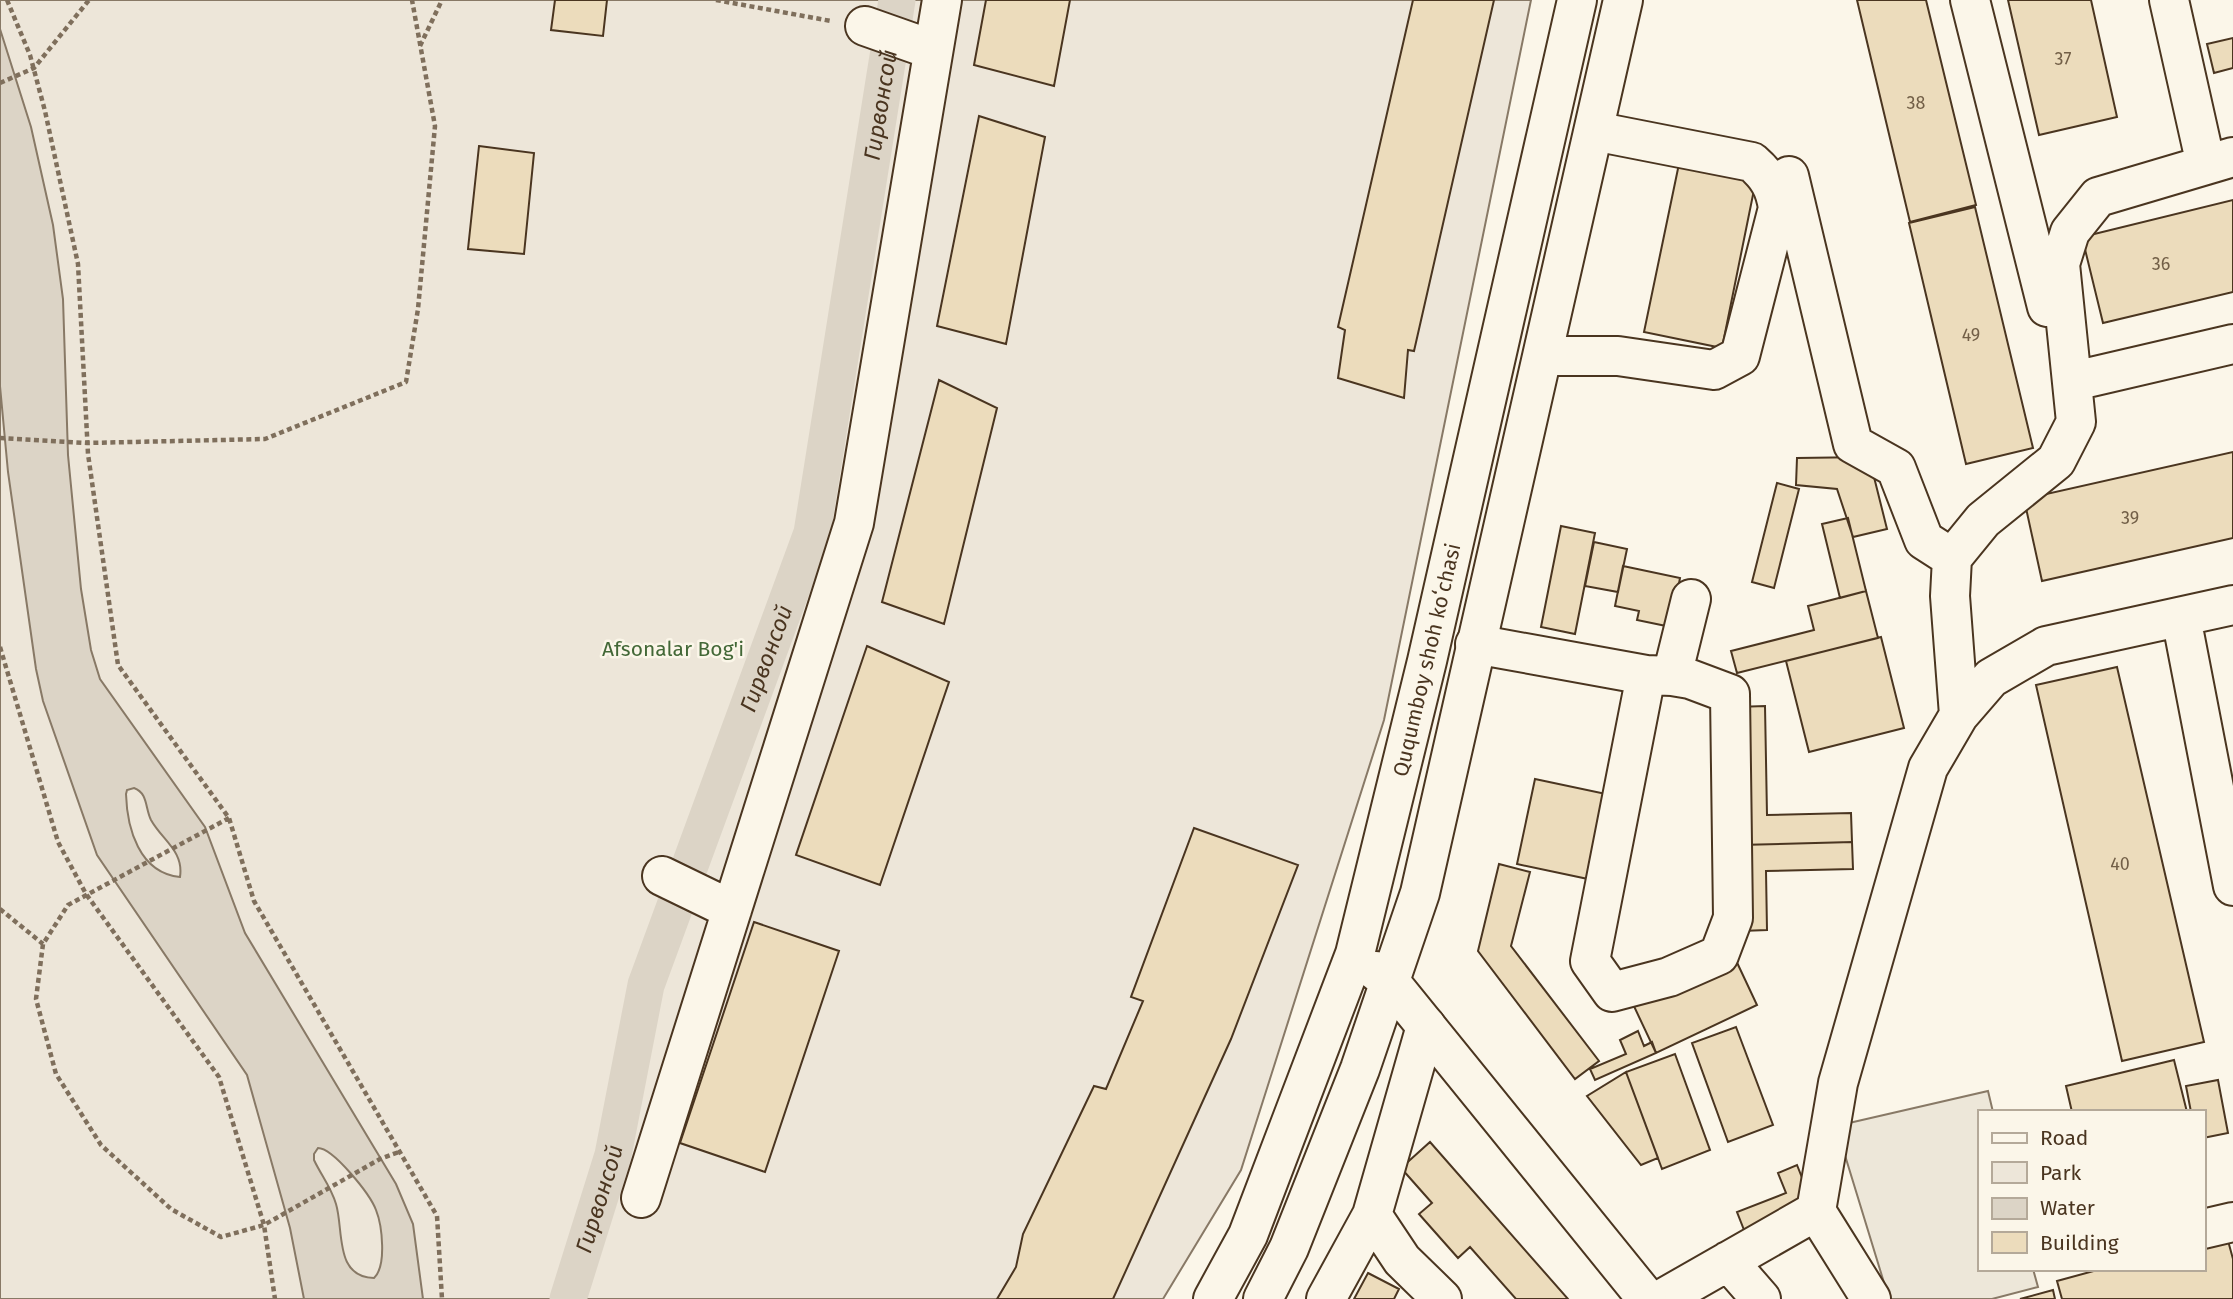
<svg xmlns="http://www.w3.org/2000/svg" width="2233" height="1299" viewBox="0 0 2233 1299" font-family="'Fira Sans',sans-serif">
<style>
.green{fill:#ede6d9;stroke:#887966;stroke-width:2}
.parking{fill:#ede7d9;stroke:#887966;stroke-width:2}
.water{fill:#dcd4c6;stroke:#887966;stroke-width:2;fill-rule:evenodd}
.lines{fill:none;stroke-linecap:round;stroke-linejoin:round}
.canal{stroke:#dcd4c6;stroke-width:37}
.building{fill:#ecdcbc;stroke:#4a3520;stroke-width:2}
.minor-casing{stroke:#4a3520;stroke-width:42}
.major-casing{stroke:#4a3520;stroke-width:42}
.path{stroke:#7f6f5c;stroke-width:4.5;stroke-dasharray:5 3.5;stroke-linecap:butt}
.minor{stroke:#fbf6e9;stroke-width:38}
.major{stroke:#fbf6e9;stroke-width:38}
.labels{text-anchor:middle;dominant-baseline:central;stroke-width:5;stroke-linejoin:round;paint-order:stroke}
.number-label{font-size:18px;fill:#725f47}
.park-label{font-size:21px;fill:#436837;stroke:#fbf6e9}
.street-label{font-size:21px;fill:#4a3520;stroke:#fbf6e9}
.water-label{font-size:23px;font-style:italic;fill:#4a3520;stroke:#fbf6e9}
</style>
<rect width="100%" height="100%" fill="#fbf6e9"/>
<!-- green -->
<path class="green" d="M0,0H1531L1384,720L1241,1170L1163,1299H0Z"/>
<!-- parking -->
<path class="parking" d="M1988,1091L1993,1112H1979V1269H2033L2038,1287L1992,1299H1889L1836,1126Z"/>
<!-- water -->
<path class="water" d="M0,29L31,127L53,225L63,299L68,455L81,589L91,650L100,679L205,827L245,933L396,1184L413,1224L423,1299H304L290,1228L247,1075L97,855L43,701L36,669L8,472L0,386ZM134,788C148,793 145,808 151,820C162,840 184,851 180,877C139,873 127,828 126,794L127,790ZM318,1148C333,1148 370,1194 376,1210C382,1225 387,1266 374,1278C334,1277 344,1230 336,1204C331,1187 321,1175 314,1160V1154Z"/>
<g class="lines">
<!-- canal -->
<path class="canal" id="s1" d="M568,1299L613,1155L646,985L812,533L897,0"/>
</g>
<!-- building -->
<path class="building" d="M555,0H607L603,36L551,30Z
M986,0H1070L1054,86L974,65Z
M1413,0H1494L1414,351L1408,350L1404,398L1338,378L1345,330L1338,327Z
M1857,0H1926L1976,205L1910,222Z
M2008,0H2091L2117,117L2039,135Z
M2233,38V68L2214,73L2207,44Z
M979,116L1045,137L1006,344L937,326Z
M479,146L534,153L524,254L468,249Z
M1680,159L1757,175L1722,348L1644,332Z
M2233,200V292L2103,323L2082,237Z
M1975,207L2033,448L1966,464L1909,223Z
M939,380L997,408L944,624L882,602Z
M2233,452V538L2042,581L2024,499Z
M1869,457L1887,529L1853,537L1837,489L1796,485L1797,458Z
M1777,483L1799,489L1774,588L1752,582Z
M1848,518L1866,591L1840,598L1822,524Z
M1561,526L1595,533L1575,634L1541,627Z
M1594,542L1627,549L1618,592L1585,586Z
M1623,566L1680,578L1671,627L1637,620L1639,611L1615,606Z
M1866,591L1878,638L1737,673L1731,651L1814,630L1808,606Z
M1881,637L1904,728L1809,752L1786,661Z
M867,646L949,682L880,885L796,855Z
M2117,667L2204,1042L2122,1061L2036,685Z
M1765,706L1767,815L1851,813L1852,842L1739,845L1736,707Z
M1535,779L1606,794L1588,879L1517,864Z
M1194,828L1298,865L1231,1039L1113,1299H997L1016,1267L1023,1234L1094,1086L1106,1089L1143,1001L1131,997Z
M1852,842L1853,869L1766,871L1767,930L1741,931L1739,845Z
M1499,864L1530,872L1511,946L1599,1061L1575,1079L1478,951Z
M754,922L839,951L765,1172L680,1143Z
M1733,954L1757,1005L1656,1053L1632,1002Z
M1736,1027L1773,1125L1728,1142L1692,1043Z
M1638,1031L1644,1046L1652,1042L1656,1053L1595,1080L1590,1069L1626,1054L1620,1040Z
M1675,1054L1710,1150L1662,1169L1626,1072Z
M2174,1060L2187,1112H2072L2066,1086Z
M1626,1072L1658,1158L1641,1165L1587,1096Z
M2218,1080L2228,1133L2203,1138V1112H2191L2186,1086Z
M1430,1142L1568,1299H1516L1470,1247L1458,1258L1419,1214L1432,1203L1401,1168Z
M1797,1165L1814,1208L1746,1235L1737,1212L1786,1193L1778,1173Z
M2227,1237L2233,1259V1299H2062L2057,1281L2101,1269H2203V1243Z
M1368,1273L1399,1289L1394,1299H1354Z
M2053,1290L2055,1299H2020Z"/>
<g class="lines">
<!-- minor casing -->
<g class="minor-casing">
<path id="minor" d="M1970,0L2047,307
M2169,0L2206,165
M865,26L933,50
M1789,176L1853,444L1896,468L1924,540L1952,558
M1543,356H1618L1714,370L1740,356L1778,208C1775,187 1768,176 1752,162L1594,131
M2074,381L2233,344
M2181,617L2233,886
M1475,644L1646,675L1672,676L1691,599
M1646,675L1590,961L1612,992L1669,977L1719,955L1733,918L1730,694L1690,679L1672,676
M1959,715L1950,596L1952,558L1983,520L2056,461L2076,422L2060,264L2070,232L2098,197L2233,157
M662,876L732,910
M641,1198L854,523L942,0
M1816,1211L1871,1299
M1372,1215L1402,1260L1442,1299
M2203,1229L2233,1222
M1728,1261L1761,1299
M1326,1299L1372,1215L1426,1026
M1662,1299L1816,1211L1838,1083L1928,768L1959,715L1991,678L2046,646L2233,605"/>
</g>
<!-- major casing -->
<g class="major-casing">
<path id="major" d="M1376,971L1391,983L1647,1299
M1213,1299L1248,1235L1355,954L1427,661L1577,0
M1263,1299L1289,1248L1360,1069L1420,893L1623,0"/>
</g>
<!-- path -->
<path class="path" d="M7,0L30,55L45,111L78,264L88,454L118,665L229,818L254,901L437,1216L442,1299
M716,0L831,21
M420,46L442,0
M0,83L34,68L89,0
M0,438L87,443L265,439L406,382L418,309L435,126L412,0
M0,647L58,842L86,894L219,1077L264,1225L275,1299
M229,818L68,905L43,944L36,999L56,1074L101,1145L171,1209L221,1237L264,1225L380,1159L399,1152
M0,909L43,944"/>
<!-- minor -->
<use href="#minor" class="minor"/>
<!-- major -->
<use href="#major" class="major"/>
</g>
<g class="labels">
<!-- number labels -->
<g class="number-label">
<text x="2063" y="59">37</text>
<text x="1916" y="103">38</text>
<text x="2161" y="264">36</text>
<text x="1971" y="335">49</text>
<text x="2130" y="518">39</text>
<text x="2120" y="864">40</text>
</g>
<!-- park labels -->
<g class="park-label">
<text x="673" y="649">Afsonalar Bog'i</text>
</g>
<!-- street labels -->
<g class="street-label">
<text transform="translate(1427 660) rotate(-77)">Ququmboy shoh koʻchasi</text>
</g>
<!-- water labels -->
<g class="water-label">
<text stroke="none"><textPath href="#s1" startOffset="1239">Гирвонсой</textPath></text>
<text stroke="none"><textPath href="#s1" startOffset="672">Гирвонсой</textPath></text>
<text stroke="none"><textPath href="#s1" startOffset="105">Гирвонсой</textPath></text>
</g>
</g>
<!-- legend -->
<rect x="1978" y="1110" width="228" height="161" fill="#fbf6e9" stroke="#b4a999" stroke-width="2"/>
<rect x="1992" y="1133" width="35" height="10" fill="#fbf6e9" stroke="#b4a999" stroke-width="2"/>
<text x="2040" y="1145" font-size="21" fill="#4a3520">Road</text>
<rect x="1992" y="1162" width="35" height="21" fill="#ede6d9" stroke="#b4a999" stroke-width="2"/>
<text x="2040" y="1180" font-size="21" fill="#4a3520">Park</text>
<rect x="1992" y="1198" width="35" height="21" fill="#dcd4c6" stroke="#b4a999" stroke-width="2"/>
<text x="2040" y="1215" font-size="21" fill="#4a3520">Water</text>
<rect x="1992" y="1232" width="35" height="21" fill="#ecdcbc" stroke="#b4a999" stroke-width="2"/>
<text x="2040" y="1250" font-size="21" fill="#4a3520">Building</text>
</svg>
